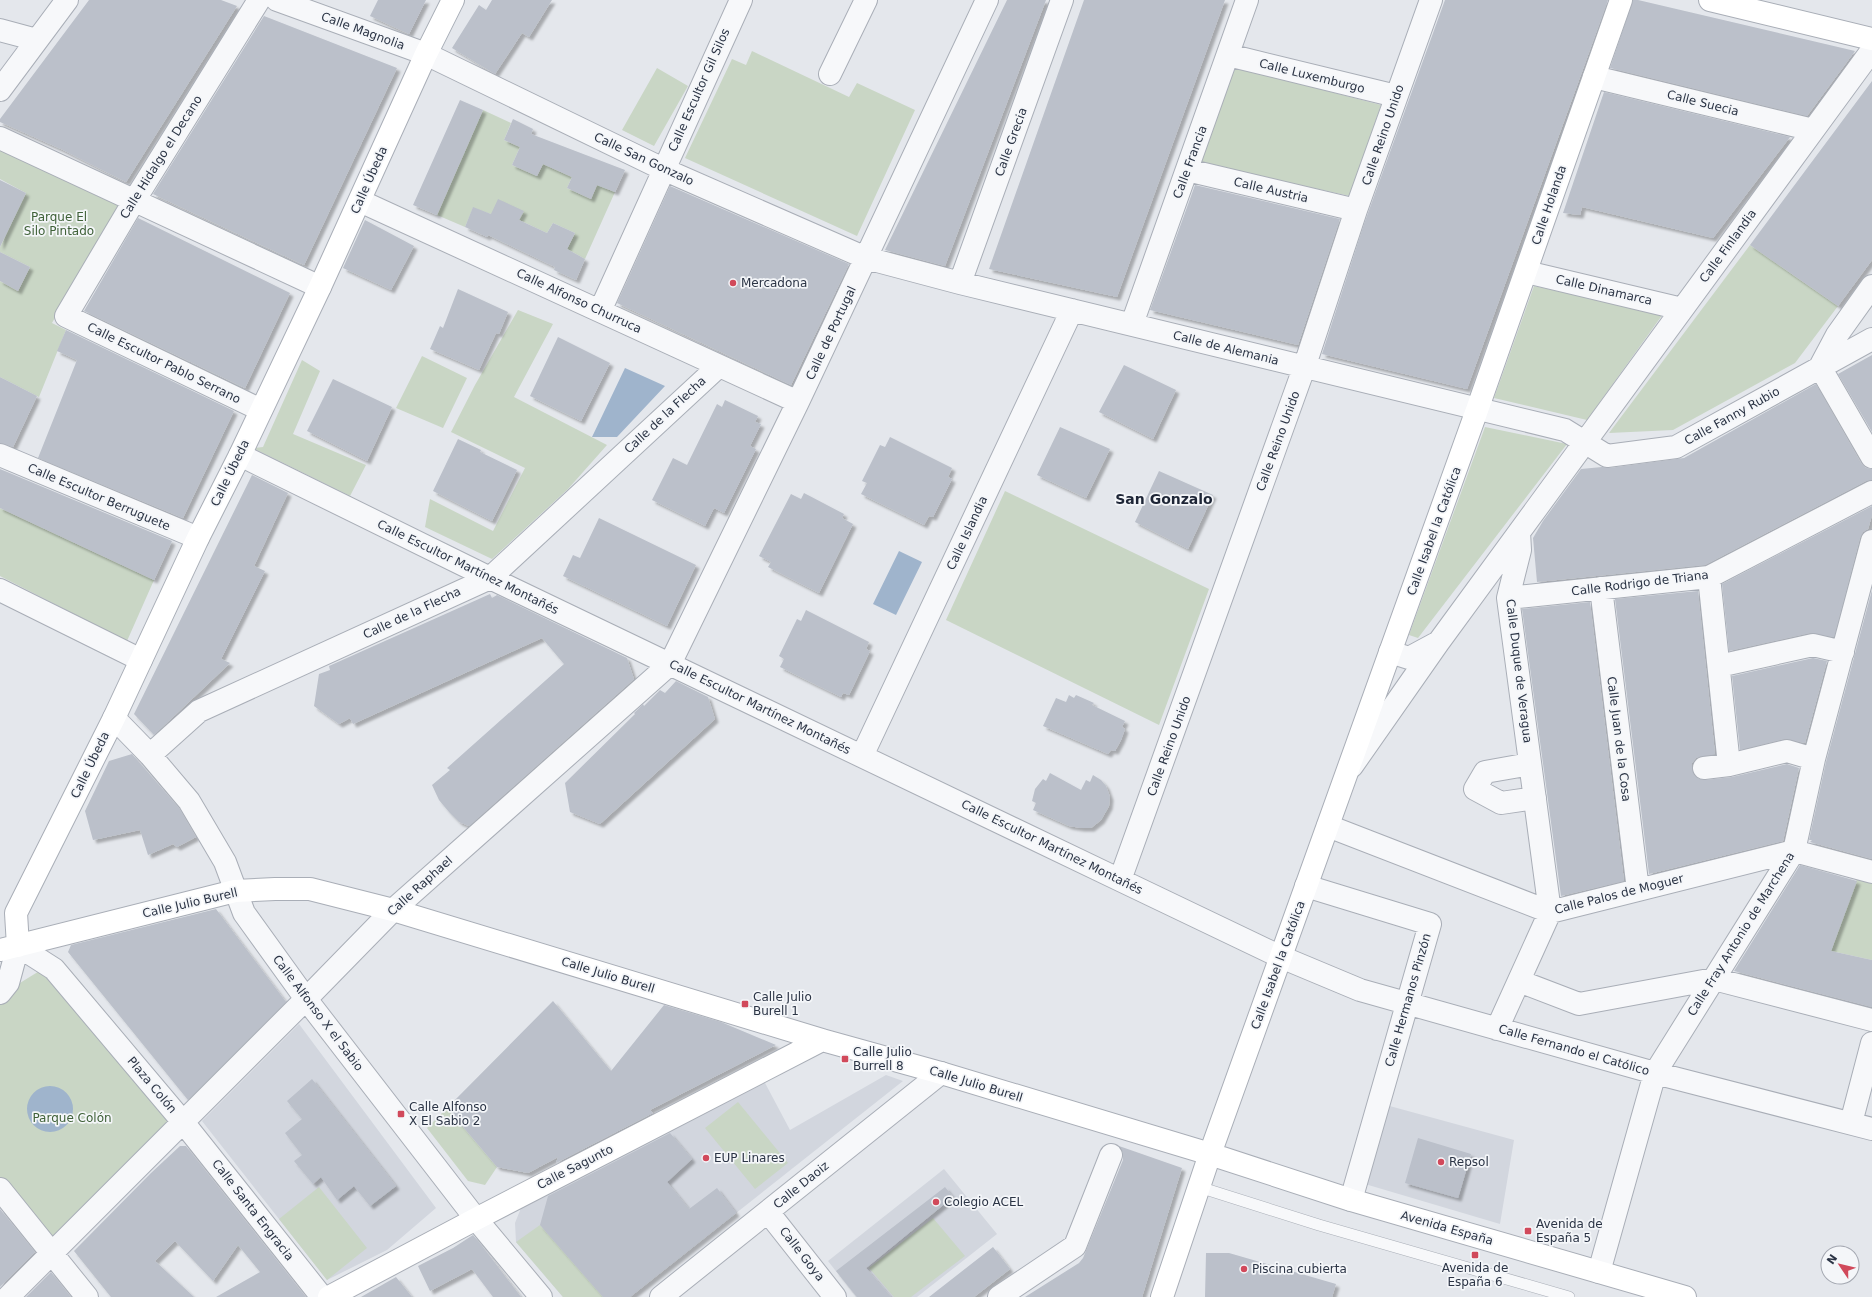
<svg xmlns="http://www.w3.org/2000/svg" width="1872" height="1297" viewBox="0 0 1872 1297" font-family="'DejaVu Sans',sans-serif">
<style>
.built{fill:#d2d6de}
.green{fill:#c9d6c5}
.water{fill:#9fb4cc}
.building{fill:#bbc0ca;filter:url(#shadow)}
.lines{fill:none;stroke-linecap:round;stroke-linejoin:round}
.lane-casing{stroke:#a9aeb7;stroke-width:12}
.street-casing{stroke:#a9aeb7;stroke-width:24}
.secondary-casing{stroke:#a9aeb7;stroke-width:24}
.lane{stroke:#f7f8fa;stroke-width:11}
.street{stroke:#f7f8fa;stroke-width:22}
.secondary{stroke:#fff;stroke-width:22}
.poi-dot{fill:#d1495b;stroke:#f4f6f9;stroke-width:1.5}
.labels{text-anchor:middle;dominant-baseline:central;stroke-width:3.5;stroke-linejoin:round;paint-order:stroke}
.street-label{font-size:12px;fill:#2b3445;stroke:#f4f6f9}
.park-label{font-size:12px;fill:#3f6138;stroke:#f4f6f9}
.poi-label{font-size:12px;fill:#2b3445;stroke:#f4f6f9;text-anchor:start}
.quarter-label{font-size:14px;font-weight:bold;fill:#1d2536;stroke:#f4f6f9}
</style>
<defs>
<filter id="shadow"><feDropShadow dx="3.5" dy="3.5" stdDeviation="1" flood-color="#0004"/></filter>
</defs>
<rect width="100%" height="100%" fill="#e4e7ec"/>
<!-- built -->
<path class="built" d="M299,1024L436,1208L387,1250L327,1280L202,1121Z
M886,1075L903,1081L630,1297H563L516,1242L515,1223L523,1203L764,1081L790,1130Z
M1386,1105L1514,1140L1500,1224L1365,1184Z
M944,1169L997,1234L917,1297H856L828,1261Z"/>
<!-- green -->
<path class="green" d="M752,51L849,97L857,83L915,110L857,236L685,158L732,59L746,65Z
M1234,67L1381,105L1350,196L1199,163Z
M657,68L688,86L654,146L622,130Z
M483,110L511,123L504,140L520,147L512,165L537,176L543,164L572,177L567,188L591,199L597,185L615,192L585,259L567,249L575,233L553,223L547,233L519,220L523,211L491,214L473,208L465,227L437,215Z
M0,147L119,204L52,323L66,330L39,397L0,377V281L18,291L30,267L0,252V247L26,193L0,179Z
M1750,245L1838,306L1795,363L1673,430L1609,433Z
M1534,286L1663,314L1587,420L1494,398Z
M518,310L553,324L514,397L607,445L568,489L492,559L425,527L430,499L493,531L525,468L451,432L475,385Z
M422,356L467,378L443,428L396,408Z
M302,360L320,371L293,434L366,465L350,496L253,448L263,447Z
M1485,427L1567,444L1418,638L1409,635Z
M1005,491L1209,589L1159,725L946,620Z
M0,508L154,580L127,641L0,576Z
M1858,876L1872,881V960L1831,951Z
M41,970L171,1123L51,1240L0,1177V1005L15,986Z
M738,1102L788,1163L755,1189L705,1128Z
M447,1108L497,1167L485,1185L468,1181L427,1128Z
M319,1187L367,1248L327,1280L279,1219Z
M933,1218L965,1256L911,1297H894L869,1268Z
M540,1225L603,1297H563L516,1242Z"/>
<!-- water -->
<path class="water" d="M625,368L665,386L617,437H592Z
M899,551L922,562L896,615L873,604Z
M27 1109a23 23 0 1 1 46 0a23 23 0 1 1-46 0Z"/>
<!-- building -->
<path class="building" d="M89,0H221L237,6L126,182L61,149L0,122V119Z
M378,0H426L409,34L370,16Z
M492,0H552L529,37L522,33L495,74L452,48L479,5L486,10Z
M1007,0H1046L945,266L885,250Z
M1084,0H1225L1117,297L989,269Z
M1445,0H1608L1467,389L1322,354L1364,224Z
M1633,0H1638L1855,51L1807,116L1610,68Z
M264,16L397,68L304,265L153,194Z
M1872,81V260L1838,306L1750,245Z
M1604,92L1790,137L1713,238L1582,207L1580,215L1563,213Z
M460,100L483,110L437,215L413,205Z
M513,119L533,129L531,134L625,170L615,192L597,185L591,199L567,188L572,177L543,164L537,176L512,165L520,147L504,140Z
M0,180L26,193L0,247Z
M1195,185L1340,219L1298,345L1150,310Z
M670,186L849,264L791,385L617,303Z
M498,199L524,211L519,220L547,233L553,223L575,233L567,249L585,259L576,280L554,270L555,267L488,235L487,237L465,227L473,207L491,214Z
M138,218L290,293L245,388L84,311Z
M365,220L414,246L391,290L343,268Z
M0,252L30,267L18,291L0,281Z
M458,289L508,312L499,334L496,333L479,370L430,349L440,326L443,328Z
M66,330L234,411L183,518L38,458L77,360L57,351Z
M558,337L610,363L581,421L530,396Z
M1872,355V432L1838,374Z
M1124,365L1176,390L1153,439L1099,412Z
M0,377L37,396L13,447L0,443Z
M333,379L392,407L367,461L307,431Z
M1816,384L1861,463L1866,468L1872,469V480L1866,481L1705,565L1537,582L1533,538L1543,521L1581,469L1602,467L1609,468L1684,458Z
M725,400L758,416L755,422L761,424L750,446L756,449L724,513L714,508L705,526L652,500L673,458L687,465L717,404L722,407Z
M1060,427L1110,449L1086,498L1037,475Z
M890,437L952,468L948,477L952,479L933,517L929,516L924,525L861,494L867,483L862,481L880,445L885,447Z
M458,439L481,450L480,452L517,470L492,521L433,491Z
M0,469L172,541L154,580L0,508Z
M1159,471L1213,495L1188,549L1135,522Z
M252,475L288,493L254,566L265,571L221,659L230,663L154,735L134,714Z
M804,493L844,514L842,518L853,524L819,593L768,567L771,562L759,556L791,494L801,499Z
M1872,506V515L1868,529L1863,532L1860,538L1834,637L1810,633L1729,651L1722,584Z
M599,518L696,565L667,626L563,576L573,555L580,558Z
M1872,590V859L1810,842L1812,840H1809L1826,762Z
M1698,591L1715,754L1696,758L1692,763V769L1694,775L1699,779L1705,780L1732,777L1787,764L1799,768L1783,841L1649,874L1615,599Z
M490,594L492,598L497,595L627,658L634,679L469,826L459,822L449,812L439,800L432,785L450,770L447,768L564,664L542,638L353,724L350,718L339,724L314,706L319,674L330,670L329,666Z
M1590,602L1624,881L1561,896L1522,609Z
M806,610L869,642L866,649L870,651L849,695L843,693L841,697L780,667L784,659L779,656L797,619L801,621Z
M1813,658L1827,661L1805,743L1784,739L1740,750L1732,676Z
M676,681L708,697L715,719L600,824L570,812L565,783L635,714L634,713L643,704L644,706L660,690L665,693Z
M1069,695L1074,698L1076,695L1094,703L1092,705L1125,721L1122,727L1125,729L1121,740L1115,751L1111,750L1108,754L1043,726L1056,698L1066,702Z
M132,754L179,808L196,837L177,847L173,844L148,855L140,830L93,840L85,811L109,761Z
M1050,773L1081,790L1086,780L1090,782L1093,775L1101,780L1106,786L1110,797L1109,806L1101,820L1091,828H1081L1069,826L1033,810L1036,803L1032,801L1035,789L1043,779L1046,781Z
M1800,865L1857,881L1831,951L1872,960V1007L1734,971Z
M216,909L286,1002L188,1100L68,952L71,945Z
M553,1001L611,1071L664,1005L721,1022L776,1045L650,1110L653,1113L556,1163L558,1157L528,1173L497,1167L447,1108Z
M312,1079L396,1186L370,1206L354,1186L337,1200L321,1177L313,1184L294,1161L302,1155L285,1133L302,1119L287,1101Z
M670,1133L692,1159L667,1182L689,1209L717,1188L736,1213L630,1297H603L540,1225L548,1196Z
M1418,1138L1471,1154L1458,1198L1405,1183Z
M180,1146H186L306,1297H216L260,1272L238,1245L213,1281L175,1241L155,1261L194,1297H111L74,1251L151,1173Z
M1119,1146L1182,1168L1142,1297H1025L1079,1263L1083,1258L1123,1160V1153Z
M945,1187L953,1197L866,1268L891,1297H857L836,1271Z
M0,1209L35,1252L0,1287Z
M473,1235L479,1242L521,1297H493L472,1269L430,1291L418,1266L453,1248Z
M993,1247L1010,1269L974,1297H929Z
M1206,1253H1229L1336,1284L1332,1297H1205Z
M51,1272L71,1297H26Z
M396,1277L412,1297H361Z"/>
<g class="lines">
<!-- lane casing -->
<g class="lane-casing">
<path id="lane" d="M1199,1187L1319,1225L1569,1297"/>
</g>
<!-- street casing -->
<g class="street-casing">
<path id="street" d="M259,0L134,201L66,316L261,410
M277,0L426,54L663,169L866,258L960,283L1565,430L1607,456L1676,447L1872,339
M0,30L37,40
M1228,55L1396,96
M830,74L866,0
M1594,77L1813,130
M0,90L67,0
M0,138L320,287
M1187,170L1356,210
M360,201L798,402
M1526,272L1682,309
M960,283L1062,0
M1872,286L1837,335L1820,367L1872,457
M600,311L741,0
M1132,324L1247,0
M0,455L198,538
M240,455L490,578L1120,880L1281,957L1360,990L1655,1073L1872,1129
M1709,577L1729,765
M1601,588L1638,890
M0,590L141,660
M1508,598L1709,577L1872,492
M1390,652L1409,658L1435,644
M1719,666L1813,645L1843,652
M114,718L150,755L189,801L225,862L244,913L306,999L476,1219L541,1297
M150,755L199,711L490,578L719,366
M862,756L1072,310
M1530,764L1485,772L1475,789L1501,803L1535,798
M1352,766L1438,643L1872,50
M1704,768L1729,765L1787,751L1814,759
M1328,826L1550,912L1794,851L1872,872
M1120,880L1304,368L1356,210L1431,0
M1306,886L1430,924L1351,1200
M1519,981L1579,1004L1714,979L1872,1020
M0,993L8,983L18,946L54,969L183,1122L322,1297
M1497,1029L1550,912L1508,598L1520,550L1519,532
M1851,1123L1872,1043
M0,1189L87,1297
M768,1212L835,1297
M1599,1272L1655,1073L1794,851L1814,759L1872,541
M8,1297L306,999L393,910L670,664L798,402L987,0
M661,1297L941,1073
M999,1297L1075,1246L1111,1155"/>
</g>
<!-- secondary casing -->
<g class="secondary-casing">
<path id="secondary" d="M1710,0L1872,39
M18,946L16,913L114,718L198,538L240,455L320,287L426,54L453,0
M0,950L235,891L275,889H310L393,910L822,1040L941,1073L1210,1154L1351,1200L1685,1297
M329,1297L476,1219L822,1040
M1162,1297L1210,1154L1477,410L1621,0"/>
</g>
<!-- lane -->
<use href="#lane" class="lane"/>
<!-- street -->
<use href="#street" class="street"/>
<!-- secondary -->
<use href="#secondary" class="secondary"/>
</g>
<!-- markers -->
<g class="poi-dot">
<circle cx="733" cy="283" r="4"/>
<rect x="741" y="1000" width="8" height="8" rx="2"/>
<rect x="841" y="1055" width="8" height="8" rx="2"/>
<rect x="397" y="1110" width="8" height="8" rx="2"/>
<circle cx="706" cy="1158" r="4"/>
<circle cx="1441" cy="1162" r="4"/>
<circle cx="936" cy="1202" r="4"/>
<rect x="1524" y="1227" width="8" height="8" rx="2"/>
<rect x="1471" y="1251" width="8" height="8" rx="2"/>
<circle cx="1244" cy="1269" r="4"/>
</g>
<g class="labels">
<!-- street labels -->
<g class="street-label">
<text transform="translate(363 31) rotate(20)">Calle Magnolia</text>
<text transform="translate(1312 76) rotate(14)">Calle Luxemburgo</text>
<text transform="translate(699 90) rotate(-66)">Calle Escultor Gil Silos</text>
<text transform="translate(1703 103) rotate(14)">Calle Suecia</text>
<text transform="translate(1383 135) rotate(-71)">Calle Reino Unido</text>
<text transform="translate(1011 142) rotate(-70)">Calle Grecia</text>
<text transform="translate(161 157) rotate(-58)">Calle Hidalgo el Decano</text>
<text transform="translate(644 159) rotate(25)">Calle San Gonzalo</text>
<text transform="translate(1190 162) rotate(-70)">Calle Francia</text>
<text transform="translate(369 180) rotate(-66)">Calle Úbeda</text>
<text transform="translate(1271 190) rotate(13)">Calle Austria</text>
<text transform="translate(1549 205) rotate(-71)">Calle Holanda</text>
<text transform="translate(1728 246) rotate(-54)">Calle Finlandia</text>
<text transform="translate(1604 290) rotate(13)">Calle Dinamarca</text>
<text transform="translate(579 301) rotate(25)">Calle Alfonso Churruca</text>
<text transform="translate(831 333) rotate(-65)">Calle de Portugal</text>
<text transform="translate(1226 348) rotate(14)">Calle de Alemania</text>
<text transform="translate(164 363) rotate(26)">Calle Escultor Pablo Serrano</text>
<text transform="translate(665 415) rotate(-43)">Calle de la Flecha</text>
<text transform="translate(1732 416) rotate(-29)">Calle Fanny Rubio</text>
<text transform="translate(1278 441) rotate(-70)">Calle Reino Unido</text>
<text transform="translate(230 473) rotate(-64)">Calle Úbeda</text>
<text transform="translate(99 497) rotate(23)">Calle Escultor Berruguete</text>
<text transform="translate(1434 531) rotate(-70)">Calle Isabel la Católica</text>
<text transform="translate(967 533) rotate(-65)">Calle Islandia</text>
<text transform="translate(468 567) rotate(26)">Calle Escultor Martínez Montañés</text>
<text transform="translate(1640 583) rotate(-7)">Calle Rodrigo de Triana</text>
<text transform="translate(412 613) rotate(-25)">Calle de la Flecha</text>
<text transform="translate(1519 671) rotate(83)">Calle Duque de Veragua</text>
<text transform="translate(760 707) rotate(26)">Calle Escultor Martínez Montañés</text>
<text transform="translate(1619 739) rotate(83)">Calle Juan de la Cosa</text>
<text transform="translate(1169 746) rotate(-70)">Calle Reino Unido</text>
<text transform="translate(90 765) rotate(-64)">Calle Úbeda</text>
<text transform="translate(1052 847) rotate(26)">Calle Escultor Martínez Montañés</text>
<text transform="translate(420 886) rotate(-42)">Calle Raphael</text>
<text transform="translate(1619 894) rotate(-14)">Calle Palos de Moguer</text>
<text transform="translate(190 903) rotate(-13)">Calle Julio Burell</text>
<text transform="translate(1741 934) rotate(-58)">Calle Fray Antonio de Marchena</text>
<text transform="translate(1278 965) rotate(-70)">Calle Isabel la Católica</text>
<text transform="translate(608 975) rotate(17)">Calle Julio Burell</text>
<text transform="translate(1408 1000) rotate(-74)">Calle Hermanos Pinzón</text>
<text transform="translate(318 1013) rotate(53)">Calle Alfonso X el Sabio</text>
<text transform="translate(1574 1050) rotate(16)">Calle Fernando el Católico</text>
<text transform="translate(976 1084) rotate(17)">Calle Julio Burell</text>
<text transform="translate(152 1085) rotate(50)">Plaza Colón</text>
<text transform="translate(575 1167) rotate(-27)">Calle Sagunto</text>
<text transform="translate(801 1185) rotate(-39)">Calle Daoiz</text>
<text transform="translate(253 1210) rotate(52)">Calle Santa Engracia</text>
<text transform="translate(1447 1228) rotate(16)">Avenida España</text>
<text transform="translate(802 1254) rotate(52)">Calle Goya</text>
</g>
<!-- park labels -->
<g class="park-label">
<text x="59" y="217">Parque El<tspan x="59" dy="14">Silo Pintado</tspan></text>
<text x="72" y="1118">Parque Colón</text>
</g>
<!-- poi labels -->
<g class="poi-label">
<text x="741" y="283">Mercadona</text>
<text x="753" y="997">Calle Julio<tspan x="753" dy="14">Burell 1</tspan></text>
<text x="853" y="1052">Calle Julio<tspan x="853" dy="14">Burrell 8</tspan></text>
<text x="409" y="1107">Calle Alfonso<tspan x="409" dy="14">X El Sabio 2</tspan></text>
<text x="714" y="1158">EUP Linares</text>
<text x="1449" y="1162">Repsol</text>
<text x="944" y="1202">Colegio ACEL</text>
<text x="1536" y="1224">Avenida de<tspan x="1536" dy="14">España 5</tspan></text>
<text x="1475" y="1268" text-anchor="middle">Avenida de<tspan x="1475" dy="14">España 6</tspan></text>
<text x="1252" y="1269">Piscina cubierta</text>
</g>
<!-- quarter labels -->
<g class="quarter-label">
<text x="1164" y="499">San Gonzalo</text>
</g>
</g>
<!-- north arrow -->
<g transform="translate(1840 1265) rotate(305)"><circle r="19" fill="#f4f6f9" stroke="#a4a8b1"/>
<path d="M0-3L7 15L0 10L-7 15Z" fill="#d1495b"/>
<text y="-6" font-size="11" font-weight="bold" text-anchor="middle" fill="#2b3445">N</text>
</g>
</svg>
